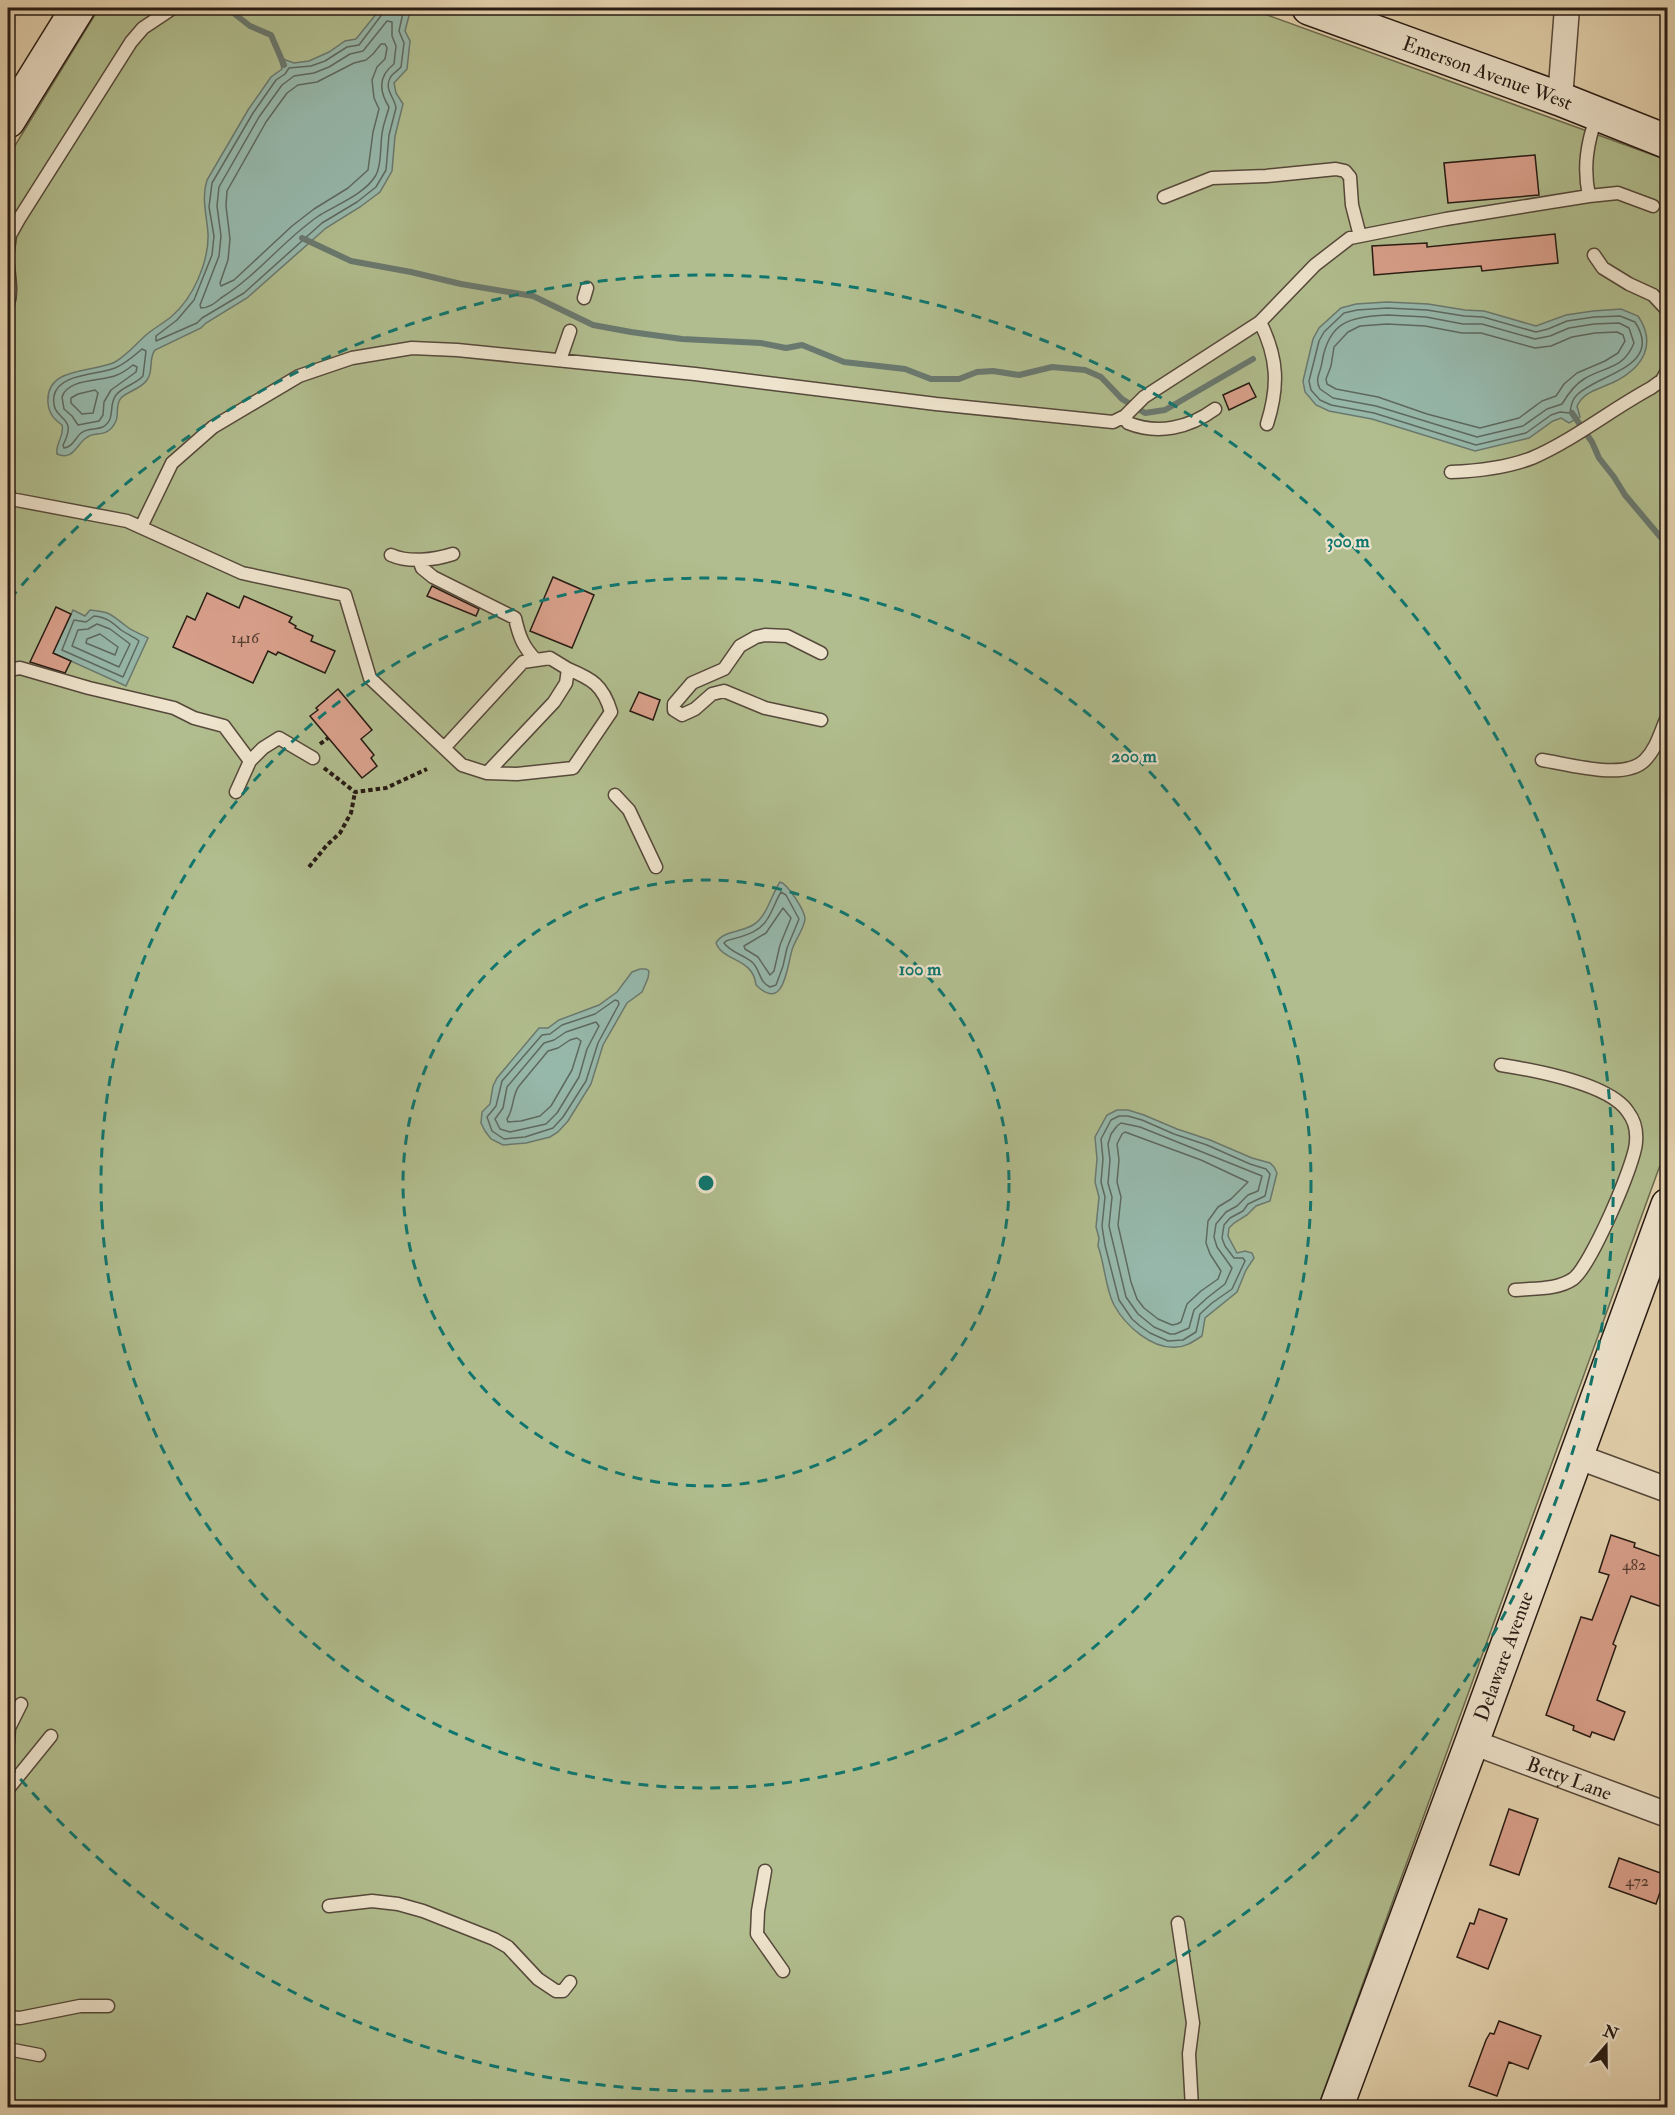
<svg xmlns="http://www.w3.org/2000/svg" width="1675" height="2115" viewBox="0 0 1675 2115" font-family="'IM FELL Double Pica',serif">
<style>
.green{fill:#b1bd8e;stroke:#6c6c51;stroke-width:1.5}
.water{fill:#96b8ab;stroke:#6a796f;stroke-width:1.5}
.lines{fill:none;stroke-linecap:round;stroke-linejoin:round}
.shore{stroke:#5e6a60;stroke-width:1.5}
.stream{stroke:#6a796f;stroke-width:6}
.building{fill:#d9a08b;stroke:#271b14;stroke-width:1.5}
.lane-casing{stroke:#56493b;stroke-width:15}
.street-casing{stroke:#56493b;stroke-width:27}
.secondary-casing{stroke:#271b14;stroke-width:36}
.path{stroke:#271b14;stroke-width:4;stroke-dasharray:4.5 3;stroke-linecap:butt}
.lane{stroke:#eee3cc;stroke-width:12}
.street{stroke:#eee3cc;stroke-width:24}
.secondary{stroke:#eee3cc;stroke-width:33}
.ring{fill:none;stroke:#0f766e;stroke-width:3;stroke-dasharray:10 8}
.labels{text-anchor:middle;dominant-baseline:central;stroke-width:4.5;stroke-linejoin:round;paint-order:stroke}
.number-label{font-size:16px;fill:#543c32}
.street-label{font-size:20px;fill:#271b14;stroke:#eee3cc}
.centre{fill:#0f766e;stroke:#eee3cc;stroke-width:3}
.ring-label{font-size:18px;text-anchor:middle;font-weight:bold;fill:#0f766e;stroke:#eee3cc;stroke-width:4.5;stroke-linejoin:round;paint-order:stroke}
</style>
<rect width="100%" height="100%" fill="#e5d4b0"/>
<filter id="stains"><feTurbulence type="fractalNoise" baseFrequency=".00333" numOctaves="4"/><feColorMatrix values="0 0 0 0 .2 0 0 0 0 .09 0 0 0 0 .02 0 0 0 .5 -.17"/></filter>
<radialGradient id="worn" r=".72"><stop offset=".6" stop-color="#630" stop-opacity="0"/><stop offset="1" stop-color="#630" stop-opacity=".3"/></radialGradient>
<!-- green -->
<path class="green" d="M99,8H1248L1667,160V1146L1318,2107H8V157Z"/>
<!-- water -->
<path class="water" d="M381,8H411L405,31L410,41L407,69L394,83L396,93L403,104L395,136L392,171L380,192L360,207L326,228L247,298L206,323L201,328L155,350C148,359 154,371 147,380C141,389 128,391 121,398C115,405 119,414 116,421C107,440 95,430 86,438C76,445 73,461 57,454C55,443 65,436 62,425C54,419 49,414 48,403C45,366 93,373 115,362C127,355 136,344 146,335C154,328 164,323 172,316C193,298 209,262 208,234C207,215 201,199 207,180L248,110L271,77L282,69L280,61L283,59L294,63L309,61L329,52L345,41L356,39Z
M1387,302L1428,304L1465,310L1484,311L1536,326L1566,315L1593,311L1621,309L1638,316C1657,344 1643,367 1616,381C1601,389 1585,390 1577,406L1580,417L1569,423L1561,418L1553,421L1529,438L1475,451L1372,419L1329,411L1316,405L1305,392L1303,381L1313,339L1319,328L1341,308L1356,304Z
M73,610L85,616L90,610C111,612 110,614 126,626C132,631 141,634 148,638L126,686L53,653Z
M780,882C788,884 805,911 805,919C804,929 795,940 792,950C787,967 784,1013 756,985C753,957 723,962 716,943C722,931 742,932 753,925C767,917 771,895 780,882Z
M640,969H646L649,971L648,978L642,992L627,1003L603,1045L591,1084L568,1121L558,1132L550,1137L526,1143L503,1145L491,1139L485,1131L481,1123L482,1112L490,1104L493,1086L497,1078L539,1028H548L559,1020L599,1005L617,992L632,972Z
M1117,1110H1128L1144,1115L1177,1129L1210,1140L1252,1158L1270,1163L1274,1167L1277,1173L1270,1201L1256,1206L1247,1215L1234,1223L1229,1228L1228,1236L1237,1253L1245,1251L1252,1253L1254,1258L1246,1270L1237,1292L1205,1318L1202,1336C1194,1341 1186,1347 1177,1347C1152,1350 1125,1325 1114,1305C1105,1287 1105,1265 1098,1246L1099,1238L1096,1227L1099,1197L1095,1182L1097,1159L1095,1137L1107,1115Z"/>
<g class="lines">
<!-- shore -->
<path class="shore" d="M385,8L383,13L359,45L347,47L325,61L311,66L289,68L285,74L276,80L253,113L212,183L209,207L214,236L212,255L194,300L177,320L156,336V341L197,323L202,318L244,293L322,223L357,202L376,187L386,170L389,135L396,108C395,98 384,90 390,78C392,73 398,71 401,67L404,43L399,31L404,8
M387,21L392,22V36L396,46L394,64C378,76 379,91 389,107C387,116 383,124 382,134C380,146 382,164 376,175C365,194 338,204 320,215C284,239 258,275 221,298C215,303 209,308 201,308L200,305L219,256L221,236L217,206L219,187L259,117L282,85L294,76L314,73L329,67L350,54L363,51Z
M381,44H385L387,48L385,59L377,67L372,80L374,98L379,109L373,132L368,170L348,188L314,209L292,226L234,280L221,286L220,283L228,260L230,239L226,206L227,191L266,122L287,93L298,85L317,82L354,63L366,60L373,54Z
M1387,308L1427,310L1464,316L1483,317L1536,332L1548,329L1567,321L1594,317L1620,316L1635,322C1665,368 1595,374 1576,396C1571,401 1571,407 1570,413L1560,412L1551,415L1526,433L1476,445L1374,413L1331,405L1320,400L1311,390L1309,381L1319,341L1324,332L1344,313L1357,310Z
M1387,315L1426,317L1463,324H1482L1535,339L1550,336L1569,328L1594,324L1619,323L1629,328L1634,343C1623,370 1605,366 1584,379C1574,385 1568,394 1562,404L1547,409L1523,426L1477,437L1376,406L1333,398L1320,389C1314,378 1321,373 1322,362C1329,321 1350,317 1387,315Z
M1387,324L1425,326L1462,333H1481L1535,348L1551,346L1572,337L1595,333L1617,332L1623,335L1625,341L1618,353L1605,361L1577,373L1564,384L1556,396L1542,401L1519,418L1480,428L1427,414L1378,397L1336,389L1327,384L1326,379L1331,366L1334,347L1348,332L1360,326Z
M142,349L146,351L143,376C136,384 122,387 116,395C110,403 113,411 110,419C103,434 91,425 81,433C75,438 73,447 64,448L63,445C80,413 50,423 54,396C58,373 99,375 115,368C125,364 134,356 142,349Z
M133,365L137,367L136,372L111,390L104,402L103,415L99,421L78,425L72,416L64,409L62,397C68,378 101,382 117,375C123,373 128,369 133,365Z
M95,390L98,393L93,413L82,414L71,403V398L78,394Z
M94,616C106,617 112,622 121,630C127,634 134,637 139,641L123,677L62,650L74,620L86,622Z
M97,624L110,629L130,644L119,667L72,646L78,630L88,629Z
M100,634L118,647L115,655L86,643L87,639Z
M781,892L786,895L799,919L787,948L783,966L776,985L770,987C759,982 761,972 753,963C745,955 731,953 724,943L726,941C742,936 759,934 768,918C773,910 776,900 781,892Z
M783,908L791,918L780,945L774,971L770,975L758,957L745,949L744,946L766,933Z
M615,1000L618,1001L619,1004L598,1043L586,1081L563,1117L553,1128L525,1137L504,1139L492,1131L487,1117L496,1106L502,1081L542,1035L550,1034L562,1025L595,1014Z
M596,1022L599,1026L587,1049L579,1077L557,1113L546,1124L510,1132L500,1129L495,1119L503,1108L507,1087L544,1043L554,1040L566,1032Z
M577,1038L581,1041L572,1070L551,1106L540,1116L521,1121L508,1122L507,1119C514,1109 512,1095 519,1086L548,1051L558,1048L570,1040Z
M1119,1116H1128L1142,1120L1174,1134L1207,1145L1250,1164L1266,1169L1270,1174L1265,1196L1248,1204L1243,1211L1230,1218L1224,1225L1222,1238L1225,1246L1234,1258H1243L1245,1261L1232,1289L1212,1303L1200,1314L1196,1332L1183,1340L1168,1341L1150,1333L1140,1326L1132,1319L1119,1300L1105,1245L1102,1226L1105,1197L1101,1182L1103,1159L1101,1139L1111,1120Z
M1121,1123L1140,1127L1262,1176L1258,1191L1248,1195L1237,1206L1226,1212L1216,1224L1214,1237L1217,1247L1232,1268L1225,1284L1207,1298L1194,1310L1189,1328L1175,1334H1170L1154,1327L1138,1314L1126,1297L1109,1226L1112,1197L1108,1183L1110,1160L1108,1144L1111,1134L1117,1126Z
M1125,1132L1201,1160L1248,1182L1231,1199L1218,1207L1208,1221L1206,1243L1210,1254L1221,1271L1218,1279L1201,1291L1187,1304L1181,1322L1177,1324L1172,1325L1158,1319L1144,1308L1137,1299L1131,1282L1118,1225L1121,1197L1117,1182L1119,1160L1117,1144L1122,1134Z"/>
<!-- stream -->
<path class="stream" d="M227,8L250,26L271,35L284,65
M302,238L351,261L411,272L461,284L533,296L593,325L631,332L682,339L761,343L786,348L802,345L844,362L905,369L931,379H959L977,372L993,371L1019,375L1052,367L1085,370L1101,377L1122,399L1145,413L1165,410L1253,359
M1572,413L1592,442L1599,458L1614,477L1625,495L1668,546"/>
</g>
<!-- building -->
<path class="building" d="M1535,155L1539,195L1448,203L1444,163Z
M1555,234L1558,263L1482,271L1481,266L1374,275L1372,246L1427,243V247Z
M1249,383L1256,397L1229,410L1223,395Z
M553,577L594,595L572,648L530,631Z
M432,586L479,609L476,616L427,596Z
M207,593L239,608L244,596L292,617L289,622L296,626L295,628L313,636L311,641L335,651L325,673L278,652L276,655L268,651L253,683L173,647L187,616L195,620Z
M56,607L71,614L53,653L71,661L65,673L30,662Z
M338,689L372,730L361,739L374,755L371,758L377,766L362,778L310,716L318,710L316,708Z
M639,692L660,700L653,720L630,711Z
M1611,1535L1635,1543L1634,1547L1668,1559V1600L1665,1608L1631,1596L1613,1644L1616,1646L1597,1700L1625,1712L1614,1740L1592,1732L1590,1737L1573,1730L1574,1726L1546,1715L1581,1617L1592,1620L1609,1575L1599,1572Z
M1509,1809L1538,1819L1519,1875L1490,1865Z
M1619,1858L1666,1875L1656,1904L1609,1887Z
M1479,1909L1507,1919L1488,1969L1457,1957L1470,1923L1474,1924Z
M1499,2021L1541,2036L1528,2069L1509,2062L1497,2096L1469,2086L1486,2040L1490,2033L1494,2034Z"/>
<g class="lines">
<!-- lane casing -->
<g class="lane-casing">
<path id="lane" d="M1589,196L1618,193L1653,206
M1164,197L1212,178L1266,176L1336,169L1345,171L1350,177L1352,205L1360,236
M8,250L10,235L19,219L131,42L143,28L173,8
M1594,255L1603,268L1629,284L1653,295L1668,311
M8,266C9,278 12,292 8,304
M584,298L587,288
M1260,322C1278,358 1279,386 1267,424
M560,360L570,331
M1125,416L1128,423C1158,435 1189,428 1215,409
M1451,472C1478,471 1506,468 1532,458C1572,441 1612,409 1651,388L1662,380L1668,369
M8,492L11,499L127,521L242,573L345,595L370,678L462,765L487,773L517,774L573,768L611,712C603,685 592,679 568,669
M141,527L172,463L213,427L299,376L352,358L412,348L457,350L695,374L936,404L1113,422L1125,416L1144,397L1260,322L1315,265L1350,238L1446,219L1589,196C1583,167 1587,143 1597,115
M391,555C409,563 434,560 453,554
M419,560L422,568L433,577L515,618C519,636 523,647 536,660
M821,653L787,636L765,635L756,637L740,646L724,669L692,683L674,704V710L682,715L695,709L712,694L724,691L765,708L821,720
M8,670L20,668L89,688L174,708L194,718L224,726L250,761L236,792
M444,748L523,662L550,658L568,669L566,683L554,702L487,773
M1542,760C1568,764 1625,781 1645,760C1657,748 1661,730 1668,715
M250,761L263,748L279,738L313,758
M615,795L629,810L656,867
M1501,1065C1533,1070 1610,1084 1628,1112C1635,1121 1637,1131 1636,1142C1635,1164 1590,1267 1573,1279C1557,1290 1534,1288 1515,1290
M8,1742L9,1728L21,1704
M8,1789L51,1736
M765,1871L758,1911L757,1934L783,1971
M329,1906L372,1901L398,1904L423,1911L494,1939L508,1947L538,1979L556,1991H563L570,1982
M1178,1923L1193,2023L1189,2054L1192,2108
M8,2017L20,2018L80,2006H108
M8,2049L39,2055"/>
</g>
<!-- street casing -->
<g class="street-casing">
<g id="street">
<path d="M1560,99L1567,8"/>
<path d="M1576,1456L1668,1490"/>
<path id="s1" d="M1472,1742L1668,1815"/>
</g>
</g>
<!-- secondary casing -->
<g class="secondary-casing">
<g id="secondary">
<path id="s2" d="M1309,8L1560,99L1668,142"/>
<path d="M8,121L78,8"/>
<path id="s3" d="M1336,2108L1472,1742L1668,1205"/>
</g>
</g>
<!-- path -->
<path class="path" d="M320,744L328,738
M324,768L355,792L386,788L427,769
M309,867L327,845L340,833L351,813L355,792"/>
<!-- lane -->
<use href="#lane" class="lane"/>
<!-- street -->
<use href="#street" class="street"/>
<!-- secondary -->
<use href="#secondary" class="secondary"/>
</g>
<!-- distance rings -->
<g class="ring">
<circle cx="706" cy="1183" r="303"/>
<circle cx="706" cy="1183" r="605"/>
<path d="M10 599A908 908 0 1 1 10 1767"/>
</g>
<g class="labels">
<!-- number labels -->
<g class="number-label">
<text x="245" y="638">1416</text>
<text x="1634" y="1565">482</text>
<text x="1637" y="1881">472</text>
</g>
<!-- street labels -->
<g class="street-label">
<text stroke="none"><textPath href="#s2" startOffset="190">Emerson Avenue West</textPath></text>
<text stroke="none"><textPath href="#s3" startOffset="482">Delaware Avenue</textPath></text>
<text stroke="none"><textPath href="#s1" startOffset="104">Betty Lane</textPath></text>
</g>
</g>
<circle cx="706" cy="1183" r="9" class="centre"/>
<g class="ring-label">
<text x="1348" y="547">300 m</text>
<text x="1134" y="762">200 m</text>
<text x="920" y="975">100 m</text>
</g>
<!-- margin -->
<rect width="1675" height="2115" fill="none" stroke="#e5d4b0" stroke-width="30"/>
<rect x="9" y="9" width="1657" height="2097" fill="none" stroke="#271b14" stroke-width="3"/>
<rect x="15" y="15" width="1645" height="2085" fill="none" stroke="#271b14" stroke-width="1.5"/>
<!-- north arrow -->
<g transform="translate(1606 2046) rotate(20)" stroke="#eee3cc" stroke-width="4.5" paint-order="stroke">
<path d="M0-4.5L10 22L0 15L-10 22Z" fill="#271b14"/>
<text y="-9" font-size="16" font-weight="bold" text-anchor="middle" fill="#271b14">N</text>
</g>
<rect width="100%" height="100%" filter="url(#stains)"/>
<rect width="100%" height="100%" fill="url(#worn)"/>
</svg>
